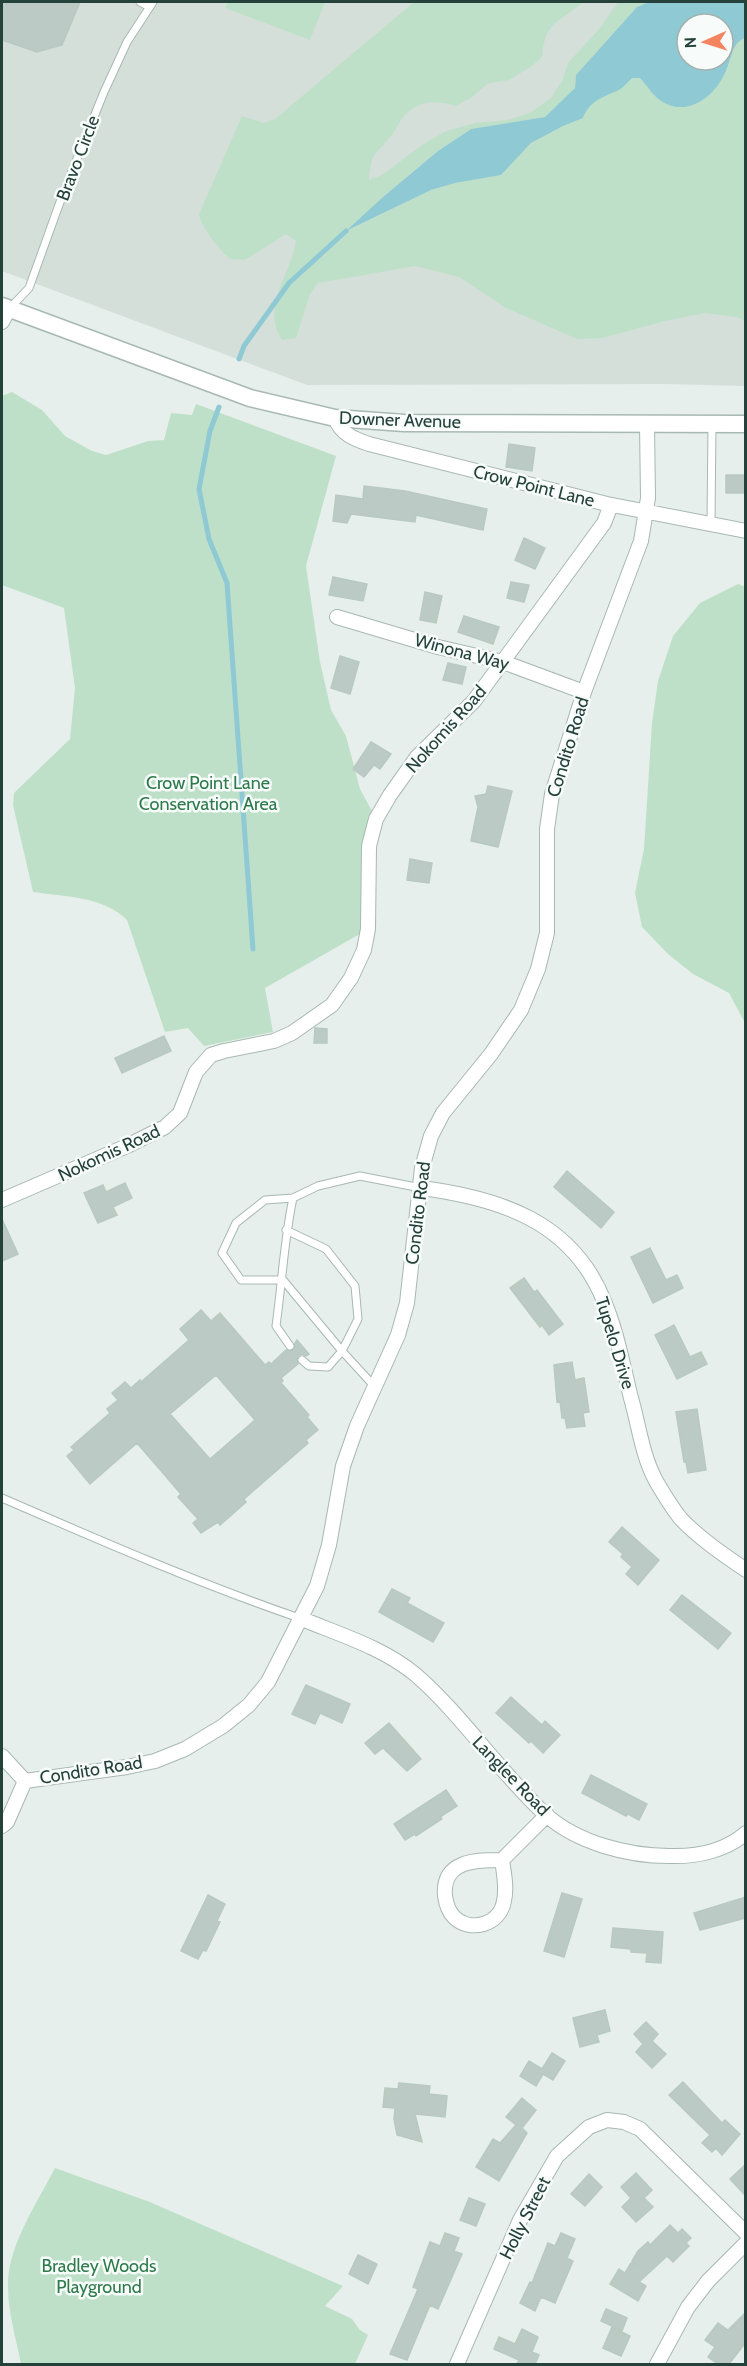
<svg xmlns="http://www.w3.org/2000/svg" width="747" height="2366" viewBox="0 0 747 2366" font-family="Cabin,sans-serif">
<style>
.built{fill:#d4dfda;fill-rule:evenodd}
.green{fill:#bfe0c8}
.water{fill:#8ec9d4;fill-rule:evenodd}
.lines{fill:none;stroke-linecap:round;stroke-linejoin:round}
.stream{stroke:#8ec9d4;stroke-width:5}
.building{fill:#bbcac4;stroke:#b8c9c2;stroke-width:1.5;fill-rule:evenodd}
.service-casing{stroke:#a8b8b2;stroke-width:9}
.minor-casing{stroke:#a8b8b2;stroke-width:16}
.tertiary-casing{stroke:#a8b8b2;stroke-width:19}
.service{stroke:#fff;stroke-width:7}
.minor{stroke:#fff;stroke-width:14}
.tertiary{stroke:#fff;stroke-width:16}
.labels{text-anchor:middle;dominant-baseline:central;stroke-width:5;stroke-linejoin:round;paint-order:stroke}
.street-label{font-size:18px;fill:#24423a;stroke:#f7fbf9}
.park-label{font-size:18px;fill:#2d7a4b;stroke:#f7fbf9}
</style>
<rect width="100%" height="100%" fill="#e6efeb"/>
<!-- built -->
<path class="built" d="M2,2H745V386L665,384L307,385L2,271ZM687,24H723V60H687Z"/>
<!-- green -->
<path class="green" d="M228,2H325L310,40L225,8Z
M414,2H583C560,24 545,19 542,57L532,66L509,80L489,83L471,98L455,106C435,99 414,101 401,120C398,125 395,131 391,136C375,156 371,152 369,180L382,175L422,145L446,131L475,123L507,120L530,113L551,98L562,81L568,63L600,28L618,2H649L637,7L576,75L575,88L545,117L471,129L438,151L383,197L349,230L431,190L455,183L501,175L531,143L563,126L583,118C589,102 601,97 617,91C622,89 628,82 632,78H640L656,97L664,101L727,68C730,56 733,44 745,38V321L737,317L705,313L665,321L602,338L577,339L506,308L459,277L415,266L318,283L310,294L296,338L282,340C260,305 291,275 296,241L286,234L245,260L230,259C220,250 200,227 199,214L242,116L264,123L275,119Z
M12,392L42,410L65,436L92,451L106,455L148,441L164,440L171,413L192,415L196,404L336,456L306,566L320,662L331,710L346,736L360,789L372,811L365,931L265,988L273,1032L204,1046L188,1028L165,1032L127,920C103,896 66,897 33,892L13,805L14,793L70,739L75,688L64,608L2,585V396Z
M738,584L746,587L745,1023L729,993L693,974L668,954L642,927L635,893L644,849L652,723L658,681L673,636L700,603Z
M55,2168L150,2202L343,2286L325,2306L352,2319L360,2330L368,2335L355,2364H21C16,2338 7,2309 8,2282C9,2244 38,2201 55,2168Z"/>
<!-- water -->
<path class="water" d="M649,2H745V38C732,43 732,57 727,68C716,98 683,122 655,96C650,91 646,84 640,78H632C628,82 622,89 617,91C602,97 589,102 583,118L563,126L531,143L501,175L455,183L431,190L346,231L383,197L438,151L471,129L545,117L575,88L576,75L637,7ZM687,24H723V60H687Z"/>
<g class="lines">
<!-- stream -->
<path class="stream" d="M239,359L244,346L289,283L346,231
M219,407L210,431L199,489L209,539L227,583L253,949"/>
</g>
<!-- building -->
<path class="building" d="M2,2H80L62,45L37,52L2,40Z
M509,444L535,448L532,471L506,467Z
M726,475H746V493H726Z
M364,486L405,491L487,509L483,530L416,515L415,522L351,514L347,523L333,521L336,495L363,499Z
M524,538L545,548L535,569L515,560Z
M333,577L367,584L363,601L329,595Z
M511,582L529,585L524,602L507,598Z
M425,592L442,596L436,623L420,620Z
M464,616L499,627L493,644L458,632Z
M340,656L359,662L350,694L331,688Z
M448,663L466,667L462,684L443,680Z
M371,742L391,754L380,769L374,765L364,777L353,769Z
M488,786L512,791L498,847L471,841L478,807L475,796L486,794Z
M410,859L432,863L429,883L407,880Z
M315,1028L327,1029V1043H314Z
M164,1036L171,1051L122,1073L115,1058Z
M567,1171L614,1212L601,1228L554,1187Z
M125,1183L132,1198L113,1207L117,1215L98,1223L84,1193L103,1185L106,1192Z
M2,1219L18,1254L2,1261Z
M650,1248L666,1280L677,1275L683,1288L653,1303L631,1257Z
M524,1278L534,1292L537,1290L563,1324L549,1335L542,1325L540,1327L510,1288Z
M201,1310L211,1321L220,1313L265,1365L269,1362L271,1364L286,1350H294L295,1343L297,1340L309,1354L306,1356L302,1354L298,1356V1364L281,1378L283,1381L281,1383L309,1415L307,1417L318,1430L306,1440L308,1443L244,1499L246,1502L220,1525L218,1522L201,1533L193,1523L198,1519L178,1497L181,1494L137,1443L90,1484L67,1456L74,1450L71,1447L110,1413L107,1409L118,1400L112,1393L125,1382L131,1388L140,1380L141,1382L189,1340L180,1329ZM216,1375L255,1420L210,1459L170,1414Z
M674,1325L690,1357L701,1352L707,1364L677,1379L655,1335Z
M572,1362L575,1380L584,1378L589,1412L583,1413L585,1426L567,1428L565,1418H562L560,1401L557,1402L554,1365Z
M697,1409L706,1470L688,1473L686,1462H684L676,1412Z
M622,1527L659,1560L638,1585L626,1574L632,1567L621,1557L623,1554L609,1542Z
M392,1589L410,1598L407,1603L444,1623L433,1642L379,1612Z
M682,1595L731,1633L718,1649L670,1610Z
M306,1685L350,1704L342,1723L320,1713L315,1724L292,1714Z
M511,1697L542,1725L545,1721L560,1735L543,1753L531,1741L529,1743L496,1713Z
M389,1723L421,1759L407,1771L383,1748L375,1754L365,1743Z
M591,1775L647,1804L639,1820L628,1814L626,1816L582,1793Z
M446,1790L457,1806L440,1817L442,1819L416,1836L415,1834L405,1840L394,1824Z
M562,1893L582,1899L564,1957L544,1951Z
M208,1895L225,1904L217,1921L220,1922L206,1951L203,1950L198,1959L181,1951Z
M746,1897V1918L700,1930L694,1913Z
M613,1928L663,1932L661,1963L646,1962L647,1953L631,1952V1949L611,1947Z
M605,2010L610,2031L597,2035L599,2042L580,2047L573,2018Z
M646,2022L658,2034L652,2041L666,2054L652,2068L636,2052L643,2044L634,2034Z
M552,2053L565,2061L553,2080L543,2074L536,2086L520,2076L529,2061L542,2069Z
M683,2082L722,2123L725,2120L740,2134L722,2155L716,2148L712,2152L702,2143L710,2135L669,2095Z
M399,2083L430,2086L429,2094L447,2096L445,2117L415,2114L422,2142L397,2135L394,2119L395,2108L383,2107L385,2088L398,2089Z
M522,2098L536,2110L522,2128L527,2133L499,2181L476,2167L493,2139L500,2143L516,2125L506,2117Z
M746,2164V2196L730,2179Z
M636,2173L652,2190L644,2198L653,2207L636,2222L622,2207L631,2198L621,2187Z
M589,2174L602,2187L585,2206L571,2194Z
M469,2198L485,2204L476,2226L460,2220Z
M670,2225L678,2233L682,2229L691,2238L686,2243L689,2246L673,2262L667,2256L639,2282L646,2286L638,2301L610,2284L619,2269L625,2273L631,2263L637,2265L632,2261L638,2251L648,2242L650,2245Z
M445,2233L459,2238L454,2251L462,2254L438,2309L430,2305L407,2360L390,2354L418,2289L413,2287L430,2242L440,2246Z
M561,2233L575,2239L567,2258L573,2261L555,2303L541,2297L535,2311L520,2303L530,2282L532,2283L548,2243L555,2246Z
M358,2255L377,2264L368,2284L349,2274Z
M606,2309L627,2318L622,2331L601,2321Z
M746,2312V2342L729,2364H718L708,2357L715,2347L705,2340L718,2323L728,2330Z
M612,2327L630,2336L621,2356L603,2348Z
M522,2329L538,2337L532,2352L539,2355L535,2364H517L519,2360L494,2349L499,2337L515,2344Z"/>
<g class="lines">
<!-- service casing -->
<g class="service-casing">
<path id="service" d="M140,2L150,7
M11,307L29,288L64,191L104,92L127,42L153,2
M711,523L712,424
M286,1230L326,1249L355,1286L358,1319L342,1351L328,1367L309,1366L302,1360
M290,1346L276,1326C282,1283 284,1240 293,1198
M375,1387L342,1351L283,1280H241L222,1253L236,1223L265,1200L293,1198L318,1186L360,1176L421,1188
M2,1498C101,1541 200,1584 302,1619"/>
</g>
<!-- minor casing -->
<g class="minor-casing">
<path id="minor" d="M2,322L9,309
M335,418C341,434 354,439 369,444L607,504L746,531
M337,617L438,647L503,662L584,692
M421,1188C499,1198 572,1221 604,1301C617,1332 623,1366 631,1398C639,1426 642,1455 656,1481C663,1493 672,1508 681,1519C699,1538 724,1555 746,1570
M2,1200L127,1146L165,1127L180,1113L196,1072L211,1055L224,1051L274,1041L292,1033L332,1005L351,978L364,950L368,929L369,846L376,819L390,795L417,757L474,701L604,523L611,505
M302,1619C341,1635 384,1648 416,1675C464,1717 499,1772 546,1815C578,1843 628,1856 669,1856C696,1857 725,1851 746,1833
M2,1756L25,1781
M25,1781L127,1767L155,1761L185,1749L223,1726L249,1705L268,1682L317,1586L329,1545L343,1466L357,1426L398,1335L407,1303L422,1168L431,1136L443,1113L491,1054L521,1010L538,969L547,933V829L552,794L584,692L641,541L648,498L647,424
M2,1826L7,1822L25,1781
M502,1860C476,1860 442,1860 445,1896C446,1903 448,1911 454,1917C470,1933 500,1925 504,1901C507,1887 504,1874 502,1860L547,1815
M457,2364L520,2220L557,2156L589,2127L607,2120L624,2122L640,2129L746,2233
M657,2364L688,2307L708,2281L746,2243"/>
</g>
<!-- tertiary casing -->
<g class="tertiary-casing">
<path id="tertiary" d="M2,306L250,398L335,418L404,423L746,424"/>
</g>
<!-- service -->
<use href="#service" class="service"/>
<!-- minor -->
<use href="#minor" class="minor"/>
<!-- tertiary -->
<use href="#tertiary" class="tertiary"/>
</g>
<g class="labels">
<!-- street labels -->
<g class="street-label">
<text transform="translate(78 158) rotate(-69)">Bravo Circle</text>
<text transform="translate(400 420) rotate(2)">Downer Avenue</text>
<text transform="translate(534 486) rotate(14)">Crow Point Lane</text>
<text transform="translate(462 652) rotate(15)">Winona Way</text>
<text transform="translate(446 729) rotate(-48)">Nokomis Road</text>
<text transform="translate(568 747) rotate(-73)">Condito Road</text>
<text transform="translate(109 1153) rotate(-25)">Nokomis Road</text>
<text transform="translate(418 1213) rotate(-83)">Condito Road</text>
<text transform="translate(615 1343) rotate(73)">Tupelo Drive</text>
<text transform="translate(91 1770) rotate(-9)">Condito Road</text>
<text transform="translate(511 1776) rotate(46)">Langlee Road</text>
<text transform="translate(525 2218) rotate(-63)">Holly Street</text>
</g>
<!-- park labels -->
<g class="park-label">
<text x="208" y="783">Crow Point Lane<tspan x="208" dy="21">Conservation Area</tspan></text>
<text x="99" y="2266">Bradley Woods<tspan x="99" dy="21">Playground</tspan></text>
</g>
</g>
<!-- border -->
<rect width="747" height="2366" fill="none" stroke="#24423a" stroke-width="6"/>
<!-- north arrow -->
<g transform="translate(705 42) rotate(267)"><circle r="28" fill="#f7fbf9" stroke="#a3b1ad" stroke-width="1.5"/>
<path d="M0-4.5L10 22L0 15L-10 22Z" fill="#f4845f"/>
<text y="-9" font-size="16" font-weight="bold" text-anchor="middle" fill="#24423a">N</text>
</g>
</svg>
